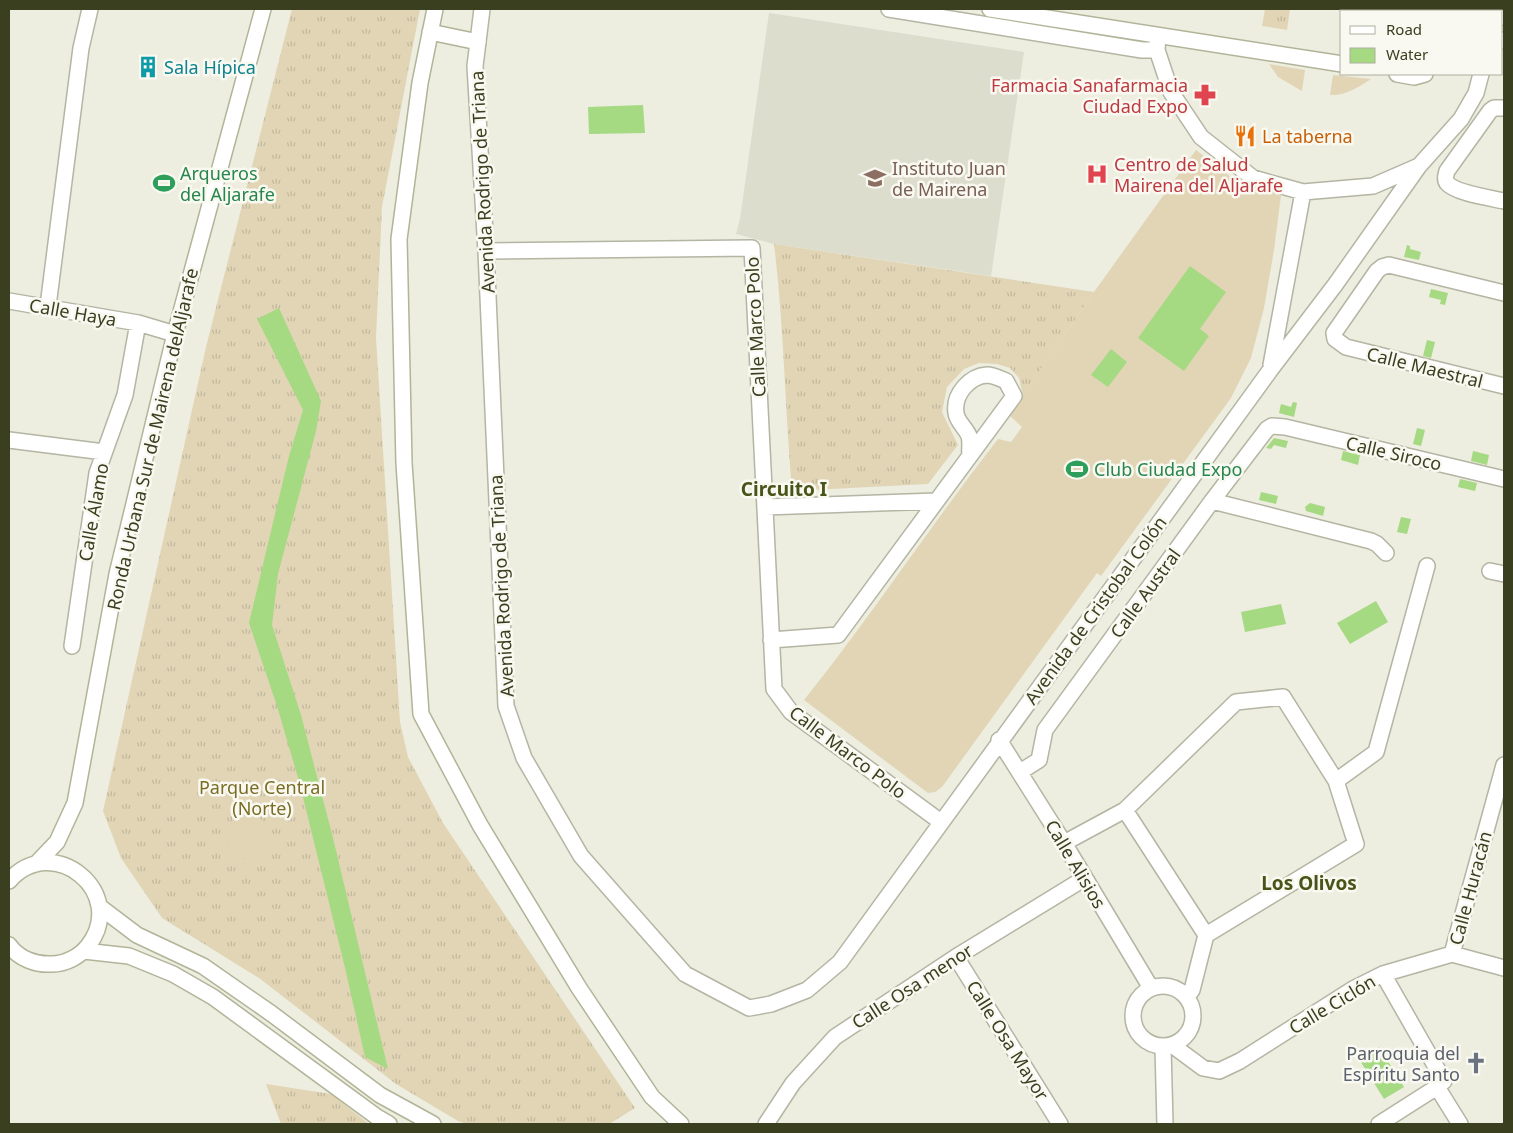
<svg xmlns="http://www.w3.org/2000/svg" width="1513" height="1133" viewBox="0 0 1513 1133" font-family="'Noto Sans',sans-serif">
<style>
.built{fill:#ddddce}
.grass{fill:url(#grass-tufts)}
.garden{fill:#e1d5b6}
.water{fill:#a5d982}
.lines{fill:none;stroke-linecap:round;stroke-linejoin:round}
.street-casing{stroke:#b4b5a2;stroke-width:18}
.secondary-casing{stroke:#b2b498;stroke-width:18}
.street{stroke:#fff;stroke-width:15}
.secondary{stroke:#fff;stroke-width:15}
.labels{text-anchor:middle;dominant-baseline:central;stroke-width:5;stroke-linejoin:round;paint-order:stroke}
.culture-label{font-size:18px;fill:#0d838f;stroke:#f9f9f1;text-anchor:start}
.health-label{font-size:18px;fill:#be3a42;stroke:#f9f9f1;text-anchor:end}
.food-label{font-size:18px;fill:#c56008;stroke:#f9f9f1;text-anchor:start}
.education-label{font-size:18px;fill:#785e54;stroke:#f9f9f1;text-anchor:start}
.leisure-label{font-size:18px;fill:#27864d;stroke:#f9f9f1;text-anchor:start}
.street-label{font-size:18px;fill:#3a3f1f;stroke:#f9f9f1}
.park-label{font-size:18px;fill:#7b6c24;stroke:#f9f9f1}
.worship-label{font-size:18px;fill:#5b616d;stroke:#f9f9f1;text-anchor:end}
.neighbourhood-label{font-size:19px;font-weight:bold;fill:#485418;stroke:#f9f9f1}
</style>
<defs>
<pattern id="grass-tufts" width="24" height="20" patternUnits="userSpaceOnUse" patternTransform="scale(1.25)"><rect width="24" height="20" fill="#e1d5b6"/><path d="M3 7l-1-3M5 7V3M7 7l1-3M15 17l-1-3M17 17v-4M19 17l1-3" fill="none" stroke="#c2b89c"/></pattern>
</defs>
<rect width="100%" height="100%" fill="#edede0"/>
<!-- built -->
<path class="built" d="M769,13L1024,52L991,276L774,244L736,234L740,219Z"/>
<!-- grass -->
<path class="grass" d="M292,9H420L382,207L376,338L400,722L408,757L443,823L635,1108L609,1124H467L458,1121L396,1084L259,978L162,918L121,858L103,811L206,347Z
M926,9H943L1046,26V29Z
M1265,9H1290L1287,30L1262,26Z
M774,244L1094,292L1023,395L1019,378L1010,368L997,364L979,363L964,369L947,387L942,412L958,445L928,484L792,491C785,409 784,326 774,244Z
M266,1084L331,1094L369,1124H281Z"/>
<!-- garden -->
<path class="garden" d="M1269,64L1305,70L1302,91L1278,77Z
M1333,75L1371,79C1359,87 1344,96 1330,95Z
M1196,150L1240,184L1281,195L1274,250L1264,308L1251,358L1231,398L1101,576L1097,573L942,787L935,792L928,793L804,700C872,615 931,525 998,439L1011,442L1022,427L1009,415L1094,292Z
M226 837a22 22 0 1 1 44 0a22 22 0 1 1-44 0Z"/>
<!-- water -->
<path class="water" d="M643,105L645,133L589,134L588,107Z
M1407,245L1410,246V249L1421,252L1419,260L1404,257Z
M1190,266L1226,292L1200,329L1209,336L1184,371L1138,338Z
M1431,289L1448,293L1445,305L1440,304L1441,300L1429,297Z
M279,308L321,401L316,431L278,574L272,625L301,715L333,838L388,1069L365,1057L346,972L299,781L277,706L249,623L289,456L303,410L257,319Z
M1427,340L1435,342L1431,358L1423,356Z
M1111,349L1127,362L1108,387L1091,375Z
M1293,402L1297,403L1294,417L1279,413L1281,404L1291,407Z
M1417,428L1425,430L1421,446L1413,444Z
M1274,438L1288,441L1286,448L1274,445L1271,449L1266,448Z
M1343,451L1360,455L1358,465L1341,460Z
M1473,451L1489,455L1487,465L1471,461Z
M1460,479L1477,483L1475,491L1458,487Z
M1261,492L1278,496L1276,504L1259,500Z
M1310,503L1325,507L1323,516L1306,511L1305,507Z
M1401,517L1411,519L1407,534L1397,532Z
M1376,601L1388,622L1350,644L1337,623Z
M1281,604L1286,624L1245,632L1241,612Z
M1379,1047L1404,1087L1384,1099L1359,1059Z"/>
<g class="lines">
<!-- street casing -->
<g class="street-casing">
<path id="street" d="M482,9L475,66L486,251L506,706L524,758L581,856L685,974L749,1008L771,1004L807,990L840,962L1271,369L1335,285L1419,166
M889,9L1142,50H1157
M1493,11V9
M1158,36L1157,50L1171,92L1201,137L1253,178L1303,192L1373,186L1419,166L1461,119L1476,93L1481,74
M1504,108H1494L1490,111L1447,171C1446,175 1444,179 1447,183C1455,193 1491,198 1504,201
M486,251L752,248L774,689L791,712L941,822
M1504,293L1389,265L1382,267L1377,271L1334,333L1335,339L1346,347L1504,386
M9,301L138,323L175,334
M48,306L81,48L90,9
M1271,365L1303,192
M9,440L104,452
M1212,501L1371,541L1377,544L1386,553
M765,507L936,501
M1490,571L1504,574
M771,640L838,635L1014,396L1006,381C1001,379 993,375 987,375C970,376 953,394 956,413C957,422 966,428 969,436C971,442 969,450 970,456
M72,646L97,473L125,395L138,323
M999,740L1064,843L1151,988
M1020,772L1039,760L1045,730L1212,501L1267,429L1272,426L1285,427L1504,479
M1336,781L1376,752L1427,566
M1064,843L1125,810L1236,702L1283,697L1336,781L1356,844L1206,935L1125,810
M1452,954L1504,765
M956,957L1060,1124
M1383,974L1444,1081L1437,1087
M1133 1016a30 30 0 1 1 60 0a30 30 0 1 1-60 0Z
M1187,997L1192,990L1206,935
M1172,1045L1203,1068L1219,1071L1240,1061L1353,989L1383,974L1452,954L1504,968
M1163,1047L1165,1124
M766,1124L793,1083L835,1037L956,957L1085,878
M1379,1124L1437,1087L1460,1124"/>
</g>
<!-- secondary casing -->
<g class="secondary-casing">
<path id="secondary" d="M435,9L420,83L399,239L404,463L421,714L480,825L579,988L652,1097L681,1124
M990,9L1342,64
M1453,9L1467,11
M1502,17H1504
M430,32L478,42
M1502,41L1504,40
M1397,74L1414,77L1425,74
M36,864L57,842L75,803L117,574L175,334L263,9
M9,881C53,831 129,893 88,946C80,956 66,964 52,964C36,965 19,959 9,945
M100,907L137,935L203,966L272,1014L380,1095L433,1124
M84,951L129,956L173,974L213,997L377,1117L389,1124"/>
</g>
<!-- street -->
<use href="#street" class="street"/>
<!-- secondary -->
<use href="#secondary" class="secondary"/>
</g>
<!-- icons -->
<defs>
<g id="building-bare" transform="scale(1.725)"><path d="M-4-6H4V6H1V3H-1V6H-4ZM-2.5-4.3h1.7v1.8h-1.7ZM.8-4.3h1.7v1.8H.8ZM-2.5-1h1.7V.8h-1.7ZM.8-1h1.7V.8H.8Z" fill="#0f9aa8" stroke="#f9f9f1" stroke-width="2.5" paint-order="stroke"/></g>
<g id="pharmacy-bare" transform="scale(1.725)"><path d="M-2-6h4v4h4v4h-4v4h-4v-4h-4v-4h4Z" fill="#e0444e" stroke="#f9f9f1" stroke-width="2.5" paint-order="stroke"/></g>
<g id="restaurant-bare" transform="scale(1.725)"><path d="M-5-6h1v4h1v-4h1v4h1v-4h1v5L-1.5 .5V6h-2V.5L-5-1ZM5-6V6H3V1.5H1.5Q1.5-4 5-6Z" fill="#e8710a" stroke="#f9f9f1" stroke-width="2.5" paint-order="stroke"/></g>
<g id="hospital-bare" transform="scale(1.725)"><path d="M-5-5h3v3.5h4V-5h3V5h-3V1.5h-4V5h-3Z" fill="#e0444e" stroke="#f9f9f1" stroke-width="2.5" paint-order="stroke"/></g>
<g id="school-bare" transform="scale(1.725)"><path d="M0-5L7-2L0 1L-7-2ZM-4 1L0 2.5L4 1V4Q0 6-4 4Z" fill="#8d6e63" stroke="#f9f9f1" stroke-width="2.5" paint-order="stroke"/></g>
<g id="stadium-bare" transform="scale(1.725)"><path d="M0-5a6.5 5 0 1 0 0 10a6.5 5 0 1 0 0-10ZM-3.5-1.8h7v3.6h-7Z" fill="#2e9e5b" stroke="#f9f9f1" stroke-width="2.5" paint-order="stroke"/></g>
<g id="church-bare" transform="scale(1.725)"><path d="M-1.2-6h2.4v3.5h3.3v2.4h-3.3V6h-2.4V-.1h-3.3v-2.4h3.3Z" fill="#6b7280" stroke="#f9f9f1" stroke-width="2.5" paint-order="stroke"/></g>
</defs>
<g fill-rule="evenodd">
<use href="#building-bare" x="148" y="67"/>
<use href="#pharmacy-bare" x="1205" y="95"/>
<use href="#restaurant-bare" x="1245" y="136"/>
<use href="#hospital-bare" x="1097" y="174"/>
<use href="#school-bare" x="875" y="178"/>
<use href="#stadium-bare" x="164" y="183"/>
<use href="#stadium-bare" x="1077" y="469"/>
<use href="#church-bare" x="1476" y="1063"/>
</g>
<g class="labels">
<!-- culture labels -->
<g class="culture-label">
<text x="164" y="67">Sala Hípica</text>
</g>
<!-- health labels -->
<g class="health-label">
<text x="1188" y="85">Farmacia Sanafarmacia<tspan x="1188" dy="21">Ciudad Expo</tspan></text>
<text x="1114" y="164" text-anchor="start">Centro de Salud<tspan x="1114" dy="21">Mairena del Aljarafe</tspan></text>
</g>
<!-- food labels -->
<g class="food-label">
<text x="1262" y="136">La taberna</text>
</g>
<!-- education labels -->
<g class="education-label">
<text x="892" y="168">Instituto Juan<tspan x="892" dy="21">de Mairena</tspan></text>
</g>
<!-- leisure labels -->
<g class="leisure-label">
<text x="180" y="173">Arqueros<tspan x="180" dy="21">del Aljarafe</tspan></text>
<text x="1094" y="469">Club Ciudad Expo</text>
</g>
<!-- street labels -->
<g class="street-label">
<text transform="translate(482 182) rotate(-93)">Avenida Rodrigo de Triana</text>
<text transform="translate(73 312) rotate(10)">Calle Haya</text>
<text transform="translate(755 327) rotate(-93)">Calle Marco Polo</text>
<text transform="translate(1425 367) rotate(14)">Calle Maestral</text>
<text transform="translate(152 439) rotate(-77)">Ronda Urbana Sur de Mairena delAljarafe</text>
<text transform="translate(1394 453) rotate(13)">Calle Siroco</text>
<text transform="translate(93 512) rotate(-80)">Calle Álamo</text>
<text transform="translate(501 586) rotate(-93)">Avenida Rodrigo de Triana</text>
<text transform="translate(1145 593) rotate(-54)">Calle Austral</text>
<text transform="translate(1095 610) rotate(-54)">Avenida de Cristobal Colón</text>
<text transform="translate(848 752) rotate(37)">Calle Marco Polo</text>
<text transform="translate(1076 864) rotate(59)">Calle Alisios</text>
<text transform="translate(1470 888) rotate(-75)">Calle Huracán</text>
<text transform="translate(912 986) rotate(-33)">Calle Osa menor</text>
<text transform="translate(1332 1004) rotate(-31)">Calle Ciclón</text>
<text transform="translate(1008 1040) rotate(58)">Calle Osa Mayor</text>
</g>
<!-- park labels -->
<g class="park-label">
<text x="262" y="787">Parque Central<tspan x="262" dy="21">(Norte)</tspan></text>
</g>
<!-- worship labels -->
<g class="worship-label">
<text x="1460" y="1053">Parroquia del<tspan x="1460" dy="21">Espíritu Santo</tspan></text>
</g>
<!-- neighbourhood labels -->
<g class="neighbourhood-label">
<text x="784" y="489">Circuito I</text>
<text x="1309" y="883">Los Olivos</text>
</g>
</g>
<!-- border -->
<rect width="1513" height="1133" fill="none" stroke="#3a3f1f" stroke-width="20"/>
<!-- legend -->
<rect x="1340" y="10" width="162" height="65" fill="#f9f9f1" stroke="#adaf9d"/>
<rect x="1350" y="26" width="25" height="8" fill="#ffffff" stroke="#adaf9d"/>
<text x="1386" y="35" font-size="15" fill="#3a3f1f">Road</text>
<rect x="1350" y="48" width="25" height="15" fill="#a5d982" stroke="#adaf9d"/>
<text x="1386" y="60" font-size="15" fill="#3a3f1f">Water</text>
</svg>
